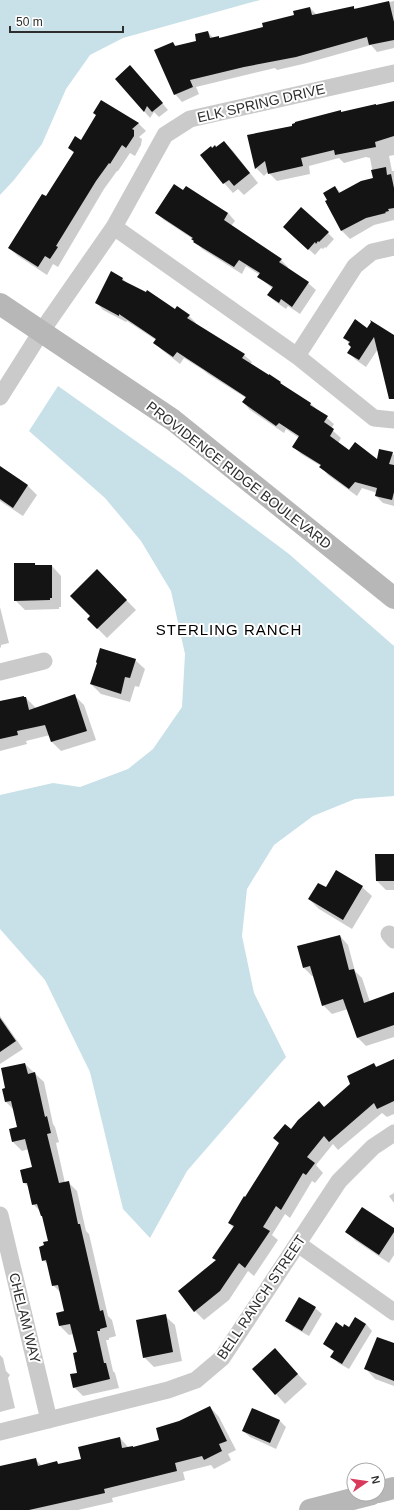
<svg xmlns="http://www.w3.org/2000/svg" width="394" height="1510" viewBox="0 0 394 1510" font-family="Arial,sans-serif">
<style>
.water{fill:#c8e0e8}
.shadow{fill:#0003}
.building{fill:#141414}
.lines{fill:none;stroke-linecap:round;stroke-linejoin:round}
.street{stroke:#cacaca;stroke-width:17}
.secondary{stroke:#b7b7b7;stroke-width:22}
.labels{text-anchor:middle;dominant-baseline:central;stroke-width:4;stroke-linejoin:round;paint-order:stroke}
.street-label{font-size:14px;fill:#2d2d2d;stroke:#fff}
.neighbourhood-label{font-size:15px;letter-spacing:1px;fill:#000;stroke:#fff}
</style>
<rect width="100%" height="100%" fill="#fff"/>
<!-- water -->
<path class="water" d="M0,0H260L123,38L90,55L66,89L42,144L14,180L0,195Z
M58,386L181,473L289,554L394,646V796L355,799L313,816L274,845L247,889L242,936L254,993L286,1057L187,1171L150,1238L123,1209L90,1072L45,980L0,929V795L53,783L80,787L128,769L153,749L182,707L185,654L171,591L141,541L105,498L29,431Z"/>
<!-- shadow -->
<path class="shadow" d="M394,1V48L377,52L371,45L303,64L277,70L275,68L196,87L199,94L182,102L175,94L173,43L177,47L197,42L208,32L213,38L219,37L220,38L264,28L295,16L310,8L317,15L353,7L356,9Z
M137,73L168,110L159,117L154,112L150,118L116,79Z
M394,102V155L389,156L392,171H394V220L374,225L350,239L342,231L326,202L328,200L335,187L341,193L374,179L370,158L366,157L344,163L339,158L309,166L310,174L277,181L268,172L264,176L256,168L248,136L293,126L341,111L342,113Z
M138,123L146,131L139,137L142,139L141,145L135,156L130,153L118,171H117L104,189L58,267L53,264L47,275L18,256L9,248L46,198L74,153L69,148L82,141Z
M224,142L233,151L258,183L244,195L238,189L233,193L224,183L212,149L216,148Z
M186,187L228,213L235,221L231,226L281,260L288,267L287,269L308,283L316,290L300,314L288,306L286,309L276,302L268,295L273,289L259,277L260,275L246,266L242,274L202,249L193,239L164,220L157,213L183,192Z
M291,233H328L334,239L326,248L325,247L323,249L321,248L315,255Z
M112,273L123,279L128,284L175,310L189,316L196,323L195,324L244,355L252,362L250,365L280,382L284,387L311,404L334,424L331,429L341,438L338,443L349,452L377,460L392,453L394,455V506L383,503L376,496L377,493L362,488L357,496L328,475L321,466L301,454L294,447L299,438L286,429L284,433L250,410L243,402L246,398L208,374L203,370L184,358L180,364L162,350L155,343L156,340L127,321L126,322L103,310L96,302Z
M368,329L394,336V386L378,349L366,367L356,360L349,353L352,347L344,337Z
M0,467L28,486L37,495L23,516L0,501Z
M35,564L37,566H52L61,576V607H59V609L25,610L15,600Z
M97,570L136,610L107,638L88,619L91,616Z
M0,607L9,643L1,645V647L0,648Z
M135,660L145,669L139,687L135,686L130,702L101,694L91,684Z
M75,696L84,705L96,740L61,751L52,742L50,735L26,741L27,744L0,751V701L26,698L36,708Z
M394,855V890H386L377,881Z
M362,887L372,896L352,929L319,909L309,899L327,889Z
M340,936L348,945L355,971L362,978L370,1002L394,993V1037L366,1046L358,1038L348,1009L332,1014L323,1005L314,976H312L304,968Z
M0,1016L23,1049L0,1064Z
M394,1060V1114L387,1117L382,1113L338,1150L333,1144L316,1165L323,1173L315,1183L312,1181L290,1218L285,1214L272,1235L278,1240L254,1276L248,1271L229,1300L204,1320L195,1311L217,1261L213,1258L234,1228L229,1223L291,1130L324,1108L374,1064L377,1067Z
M25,1064L44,1082L53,1124L55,1127L59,1142L56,1143L65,1183L68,1182L77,1191L86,1231L89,1234L108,1316L112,1320L116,1336L109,1338V1340H106L113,1371L115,1373L119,1388L83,1396L74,1387L78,1373V1353L73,1334L69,1335L60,1326L57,1314L65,1312L61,1293L53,1285L49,1265L43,1260L45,1246L49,1242L43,1217L41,1212L33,1204L29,1187L24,1183L33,1168L29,1149L22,1151L13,1142L18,1128L14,1110L6,1102L3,1090L6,1089Z
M394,1193V1203L389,1196Z
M394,1229V1255L389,1263L356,1241L347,1232Z
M315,1308L322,1314L309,1336L293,1327L286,1320Z
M165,1316L175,1325L182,1361L154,1367L144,1357Z
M355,1318L366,1324L372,1331L349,1369L338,1363L332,1356L334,1352L324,1344L344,1328H349Z
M394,1344V1386L375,1379L366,1369Z
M0,1355L3,1358L6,1371L10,1375L8,1378L15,1408L0,1412Z
M284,1359L307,1384L285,1404L253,1369Z
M210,1407L219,1417L236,1450L228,1454L231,1460L214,1469L211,1465L183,1472L185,1480L112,1498L113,1502L78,1510H0V1467L35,1459L42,1466L57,1462L60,1465L83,1459L120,1438L129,1448H134L160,1441L180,1422Z
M253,1409L280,1421L286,1427L276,1449L250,1437L243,1431Z"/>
<!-- building -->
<path class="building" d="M389,1L394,22V40L369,45L367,37L296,57L244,67L190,80L193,87L174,95L154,50L173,42L175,46L196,41L195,34L208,31L210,38L219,36V38L263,27L262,23L294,15L293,11L310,7L312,15L354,6V9Z
M130,65L163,103L152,112L147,106L144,112L115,79Z
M101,100L139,123L132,129L134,130V136L126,148L122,145L110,164L109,163L96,181L56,246L58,247L50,259L45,256L38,267L8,248L42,194L46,196L74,152L68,148L75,136L81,140L96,115L93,113Z
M394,101V136L375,142L376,147L335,155L334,150L301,158L303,166L268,174L265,161L255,169L247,135L292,126V124L295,123V122L341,110V112L376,104V105Z
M224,141L250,173L234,186L229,180L223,184L200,155L211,146L212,148L215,145L216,147Z
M386,167L387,175L391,174L394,188V208L388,209L389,211L385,212L386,213L366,218L341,231L325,201L327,200L323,193L335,186L339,193L361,181L373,178L371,170Z
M174,184L183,190L186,186L228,213L224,220L282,259L279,262L309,282L292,307L281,299L279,303L267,295L273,287L257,277L260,273L239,260L234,267L193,242L194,241L191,239L193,238L155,213Z
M301,207L329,232L319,242L318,241L316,244L315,242L308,250L283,227Z
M111,271L123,278L122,280L146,292L147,290L175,309L177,306L190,315L187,318L245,354L242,358L269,375V374L281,382L280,383L311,403L310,405L328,416L324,422L334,429L330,436L349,450L355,442L377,459L379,449L393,452L389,464L394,465V492L392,500L375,496L377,488L355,482L349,489L319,467L321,465L292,447L299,436L279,423L276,426L242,402L246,397L177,352L173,357L153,343L156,339L119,314V316L95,303Z
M355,319L367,328L371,322L370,320L394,335V399H389L374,337L359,360L347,353L351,347L348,344L350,342L343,338Z
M0,466L28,485L13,508L0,499Z
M14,563H35V565H52V598H50V600L14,601Z
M97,569L127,600L97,629L87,619L90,616L70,596Z
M100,648L136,659L130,678L125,677L121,694L90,684L97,663L96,662Z
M75,694L87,731L51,742L45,725L17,731L18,735L0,739V701L24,696V697H26L29,710Z
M375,854H394V881H376Z
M336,870L363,886L343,920L308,899L318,883L326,887Z
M340,935L349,970L354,969L364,1003L394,992V1025L357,1038L343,999L322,1006L310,966L303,968L297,946Z
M0,1018L16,1041L0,1052Z
M394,1059V1101L377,1109L374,1103L329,1142L324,1136L307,1157L315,1163L306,1175L303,1173L281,1210L276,1206L263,1227L270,1231L245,1268L239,1263L220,1291L194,1312L178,1291L216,1260L212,1258L234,1226L228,1223L244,1196L245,1197L279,1143L273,1138L285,1124L291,1129L298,1120L319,1101L324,1107L350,1084L347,1076L374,1063L376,1067Z
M25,1063L28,1074L35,1072L45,1117L47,1116L51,1133L47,1134L59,1183L69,1181L78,1224H80L100,1311L103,1310L107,1327L100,1329V1331H97L104,1363H106L110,1379L73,1388L70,1374L77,1373L73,1353L77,1352L70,1324L59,1326L56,1313L64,1311L58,1285L52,1286L46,1260L42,1261L39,1247L44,1245L43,1242L48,1241L42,1216H41L37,1204L32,1205L27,1183H23L20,1170L32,1167L25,1139L12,1142L9,1129L17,1127L11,1101L5,1102L2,1089L5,1088L1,1068Z
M362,1207L394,1228V1232L379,1255L345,1232Z
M299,1297L316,1307L302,1331L285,1321Z
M166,1314L173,1352L143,1358L136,1320Z
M355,1317L366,1324L342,1364L330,1357L334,1351L323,1344L336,1322L343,1327L344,1324L349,1327Z
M377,1337L394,1343V1381L364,1369Z
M275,1348L298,1374L275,1395L252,1369Z
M210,1406L227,1441L219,1444L222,1451L204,1460L202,1456L175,1463L177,1471L104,1489L105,1493L29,1510H0V1466L36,1458L38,1466L57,1461L58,1464L81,1459L78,1447L120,1437L122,1448L133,1446V1447L159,1440L156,1428L179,1421Z
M252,1408L280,1420L270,1443L242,1431Z"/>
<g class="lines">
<!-- street -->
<path class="street" d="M114,227L297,356L374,418L394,420
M297,356L355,266L372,252L394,247
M0,397L41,332L114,227L165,135L190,119L394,73
M0,672L44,661
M389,934L394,940
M0,1215L49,1420
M298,1244L394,1312
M0,1432L168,1390L196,1380L222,1358L339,1181L373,1147L394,1133"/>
<!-- secondary -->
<path class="secondary" d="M0,304L173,420L394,598
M378,1492L394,1488
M310,1510L372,1494"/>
</g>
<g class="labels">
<!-- street labels -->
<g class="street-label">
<text transform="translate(261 103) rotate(-13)">ELK SPRING DRIVE</text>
<text transform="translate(239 475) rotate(38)">PROVIDENCE RIDGE BOULEVARD</text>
<text transform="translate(261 1297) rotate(-56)">BELL RANCH STREET</text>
<text transform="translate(25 1318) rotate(76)">CHELAM WAY</text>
</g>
<!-- neighbourhood labels -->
<g class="neighbourhood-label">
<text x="229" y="629">STERLING RANCH</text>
</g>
</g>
<!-- north arrow -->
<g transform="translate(366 1482) rotate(77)"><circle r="19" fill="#ffffff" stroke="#ababab"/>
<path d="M0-3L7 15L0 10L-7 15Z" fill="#d9395b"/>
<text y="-6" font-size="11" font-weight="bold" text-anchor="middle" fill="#2d2d2d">N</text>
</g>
<!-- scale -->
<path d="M10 26v6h113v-6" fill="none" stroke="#2d2d2d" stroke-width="2"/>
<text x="16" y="26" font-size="12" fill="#2d2d2d" stroke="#ffffff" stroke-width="3" paint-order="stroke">50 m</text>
</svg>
